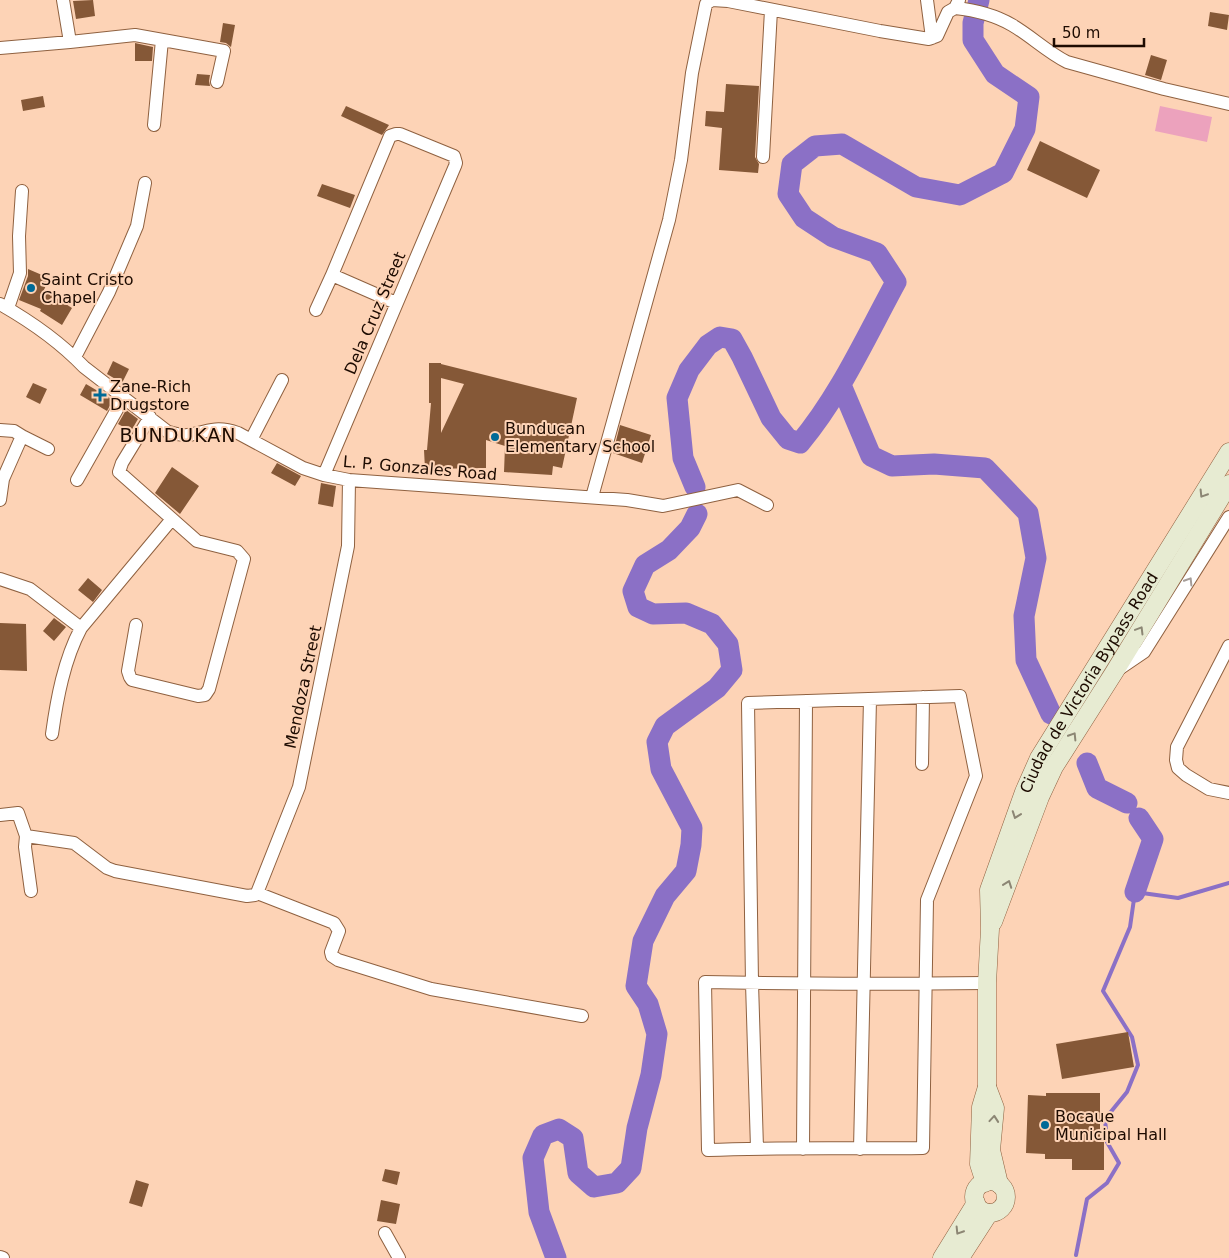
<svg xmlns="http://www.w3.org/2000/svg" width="1229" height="1258" viewBox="0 0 1229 1258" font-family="'DejaVu Sans',sans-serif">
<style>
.green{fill:#eca2bd}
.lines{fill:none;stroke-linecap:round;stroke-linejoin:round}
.stream{stroke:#8b70c6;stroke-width:4}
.river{stroke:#8b70c6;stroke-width:21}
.building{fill:#855837;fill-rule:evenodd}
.minor-casing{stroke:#8f6140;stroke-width:14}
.secondary-casing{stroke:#8f6140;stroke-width:19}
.minor{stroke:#fff;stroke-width:12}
.secondary{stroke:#e7ebd2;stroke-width:18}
.oneway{stroke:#8c8674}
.oneway2{stroke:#a59d99}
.poi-dot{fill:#006a97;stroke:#fdd3b6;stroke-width:2}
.labels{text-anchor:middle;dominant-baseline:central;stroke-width:4;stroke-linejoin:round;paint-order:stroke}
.poi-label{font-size:16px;fill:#1d0b01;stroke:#fdd3b6;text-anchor:start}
.street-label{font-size:16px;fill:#1d0b01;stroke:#fdd3b6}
.quarter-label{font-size:19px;letter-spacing:1px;fill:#1d0b01;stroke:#fdd3b6}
</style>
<rect width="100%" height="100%" fill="#fdd3b6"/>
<!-- green -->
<path class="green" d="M1160,106L1212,117L1207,142L1155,131Z"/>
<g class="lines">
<!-- stream -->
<path class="stream" d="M1076,1255L1087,1199L1107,1183L1119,1163L1107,1142L1105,1119L1127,1092L1138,1065L1132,1037L1103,991L1130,927L1135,892L1178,898L1229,883"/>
<!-- river -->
<path class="river" d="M841,385L871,456L892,466L934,464L985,468L1028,513L1036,558L1024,616L1026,660L1051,714
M695,487L683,458L677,398L689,370L708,345L720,337L732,339L742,357L771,418L788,439L800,443C840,395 866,337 896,282L877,253L833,237L804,218L788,194L792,164L815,146L842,144L916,187L960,195L1003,173L1025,129L1029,97L995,74L973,40V23L979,0
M1087,763L1097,788L1127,803
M1135,892L1153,839L1139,818
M556,1258L539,1212L533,1158L543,1135L559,1129L573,1138L578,1173L594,1187L617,1183L631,1168L637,1128L651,1075L657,1034L648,1004L636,986L643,941L665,896L686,871L691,845L692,828L661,769L657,742L665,726L717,688L732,670L728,644L712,624L686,613L653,614L638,607L633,591L645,565L669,550L690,528L697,514"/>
</g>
<!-- building -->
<path class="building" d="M93,0L95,16L76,19L73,1Z
M1210,12L1229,15L1227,30L1208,26Z
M223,23L235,25L231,47L226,43L220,42Z
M135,43L153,47L152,61H135Z
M1151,55L1167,60L1161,80L1145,75Z
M197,74L210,75L209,81L210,86L195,85Z
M726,84L759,86L755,157L759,164L758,173L719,170L722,128L705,126L706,111L724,112Z
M43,96L45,107L23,111L21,100Z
M346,106L389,125L387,128L382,135L341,116Z
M1040,141L1100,170L1087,198L1027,170Z
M322,184L355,195L350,208L317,196Z
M28,269L49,278L44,290L72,308L62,325L40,311L41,309L19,300L28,276Z
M113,361L129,369L122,383L107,374Z
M429,363H441V364L577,398L562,468L553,466L552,475L504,472L505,446L486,440V468L425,469L424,450H427L431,403H429ZM441,378L464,384L441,433Z
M33,383L47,389L40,404L26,397Z
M86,384L113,400L107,411L80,395Z
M126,410L138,419L131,431L118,424Z
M620,425L651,435L642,463L613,453Z
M277,463L301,476L295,486L271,473Z
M172,467L199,486L180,514L155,493Z
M321,483L336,486L333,507L318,504Z
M88,578L102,590L93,602L78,590Z
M54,618L66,627L54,641L43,631Z
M0,623L26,624L27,671L0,670Z
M1128,1032L1134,1067L1062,1079L1056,1044Z
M1046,1093H1100V1142H1104V1170H1072V1159H1045V1154L1026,1153L1028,1095L1046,1096Z
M385,1169L400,1172L397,1185L382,1181Z
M136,1180L149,1184L142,1207L129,1203Z
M381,1200L400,1204L396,1224L377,1221Z"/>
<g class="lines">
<!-- minor casing -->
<g class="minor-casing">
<path id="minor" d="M63,0L70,42
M927,0L932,38
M955,8C974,10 995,15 1012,25C1031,36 1047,52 1067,62L1164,89L1229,104
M0,48L70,42L135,35L224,51L217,82
M154,125L162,40
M763,157L771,10
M0,304C30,321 60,342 84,367L168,432C174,433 182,436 188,435C209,432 215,425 238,433L303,468L324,475L349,480L627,500L663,506L738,490L767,505
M8,308L20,273L19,236L22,191
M316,310L332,275L396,303
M75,357L109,292L137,226L145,183
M0,430L14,431L22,436L3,479L0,500
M22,436L48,449
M251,440L282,380
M324,475L455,166L456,163L454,156L400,134H396L390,136L332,275
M77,480L124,397
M592,497L669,220L681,160L692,73L706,4L712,0L728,1L880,31L929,39L937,36L948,12L955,8L959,0
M0,579L30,589L81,628
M136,625L128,671L130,677L132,680L198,696L205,695L209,689L244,559L237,551L197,541L119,472L122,463L150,417
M1229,646L1177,747L1176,760L1178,768L1186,775L1209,789L1229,793
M1119,669L1144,652L1229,517
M52,734C57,698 64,660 81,628L172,519
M922,764L923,697
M0,815L18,813L26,836L74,843L107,868L115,871L247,896L255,895L257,893L334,923L339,931L331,952L332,956L338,960L431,989L582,1016
M26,836L25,847L31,891
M257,893L299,787L348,546L349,480
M757,1148L752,983L748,703L960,696L976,776L927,900L923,1148C851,1149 779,1147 708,1150L705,982C799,984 893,984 987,983
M803,1149L806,701
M860,1149L870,699
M385,1233L399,1258
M0,1257L3,1258"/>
</g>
<!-- secondary casing -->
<g class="secondary-casing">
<g id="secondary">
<path d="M993,922L1040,797L1054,767L1115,671L1229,484"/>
<path d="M987,1087L995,1108L991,1150L999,1184"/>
<circle cx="990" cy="1197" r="16"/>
<path id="s1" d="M985,1183L979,1164L981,1107L987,1087V983L990,929L989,890L1024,792L1039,758L1229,452"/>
<path d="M942,1258L976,1203"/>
<path d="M960,1258L989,1213"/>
</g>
</g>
<!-- minor -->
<use href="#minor" class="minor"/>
<!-- secondary -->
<use href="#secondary" class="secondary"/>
</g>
<!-- one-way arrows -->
<defs><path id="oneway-chevron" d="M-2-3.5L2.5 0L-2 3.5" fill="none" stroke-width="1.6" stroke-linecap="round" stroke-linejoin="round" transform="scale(1.25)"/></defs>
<g class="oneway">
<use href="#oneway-chevron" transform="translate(1203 494) rotate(122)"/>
<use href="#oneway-chevron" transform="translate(1140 630) rotate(-59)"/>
<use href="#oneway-chevron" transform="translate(1073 736) rotate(-58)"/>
<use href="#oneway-chevron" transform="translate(1016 815) rotate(110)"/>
<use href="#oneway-chevron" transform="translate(1008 884) rotate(-70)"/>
<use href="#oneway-chevron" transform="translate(994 1119) rotate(-85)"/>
<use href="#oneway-chevron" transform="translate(959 1231) rotate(122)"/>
</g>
<use class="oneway2" href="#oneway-chevron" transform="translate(1189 581) rotate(-58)"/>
<!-- markers -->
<g class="poi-dot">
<circle cx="31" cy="288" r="5"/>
<path d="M97.5 387.5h5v5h5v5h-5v5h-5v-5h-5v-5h5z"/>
<circle cx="495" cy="437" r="5"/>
<circle cx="1045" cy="1125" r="5"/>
</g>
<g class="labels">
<!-- poi labels -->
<g class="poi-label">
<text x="41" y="279">Saint Cristo<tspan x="41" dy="18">Chapel</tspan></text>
<text x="110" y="386">Zane-Rich<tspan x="110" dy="18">Drugstore</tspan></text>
<text x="505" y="428">Bunducan<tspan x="505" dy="18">Elementary School</tspan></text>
<text x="1055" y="1116">Bocaue<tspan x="1055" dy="18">Municipal Hall</tspan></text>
</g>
<!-- street labels -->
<g class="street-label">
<text transform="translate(375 313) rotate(-67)">Dela Cruz Street</text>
<text transform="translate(420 468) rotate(5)">L. P. Gonzales Road</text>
<text stroke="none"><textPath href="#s1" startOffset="526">Ciudad de Victoria Bypass Road</textPath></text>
<text transform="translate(303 687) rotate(-78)">Mendoza Street</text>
</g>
<!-- quarter labels -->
<g class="quarter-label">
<text x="178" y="435">BUNDUKAN</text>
</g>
</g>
<!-- scale -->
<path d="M1054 38v8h90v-8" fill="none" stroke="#1d0b01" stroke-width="2.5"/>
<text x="1062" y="38" font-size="15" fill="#1d0b01" stroke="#fdd3b6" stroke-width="4" paint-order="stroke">50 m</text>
</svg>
